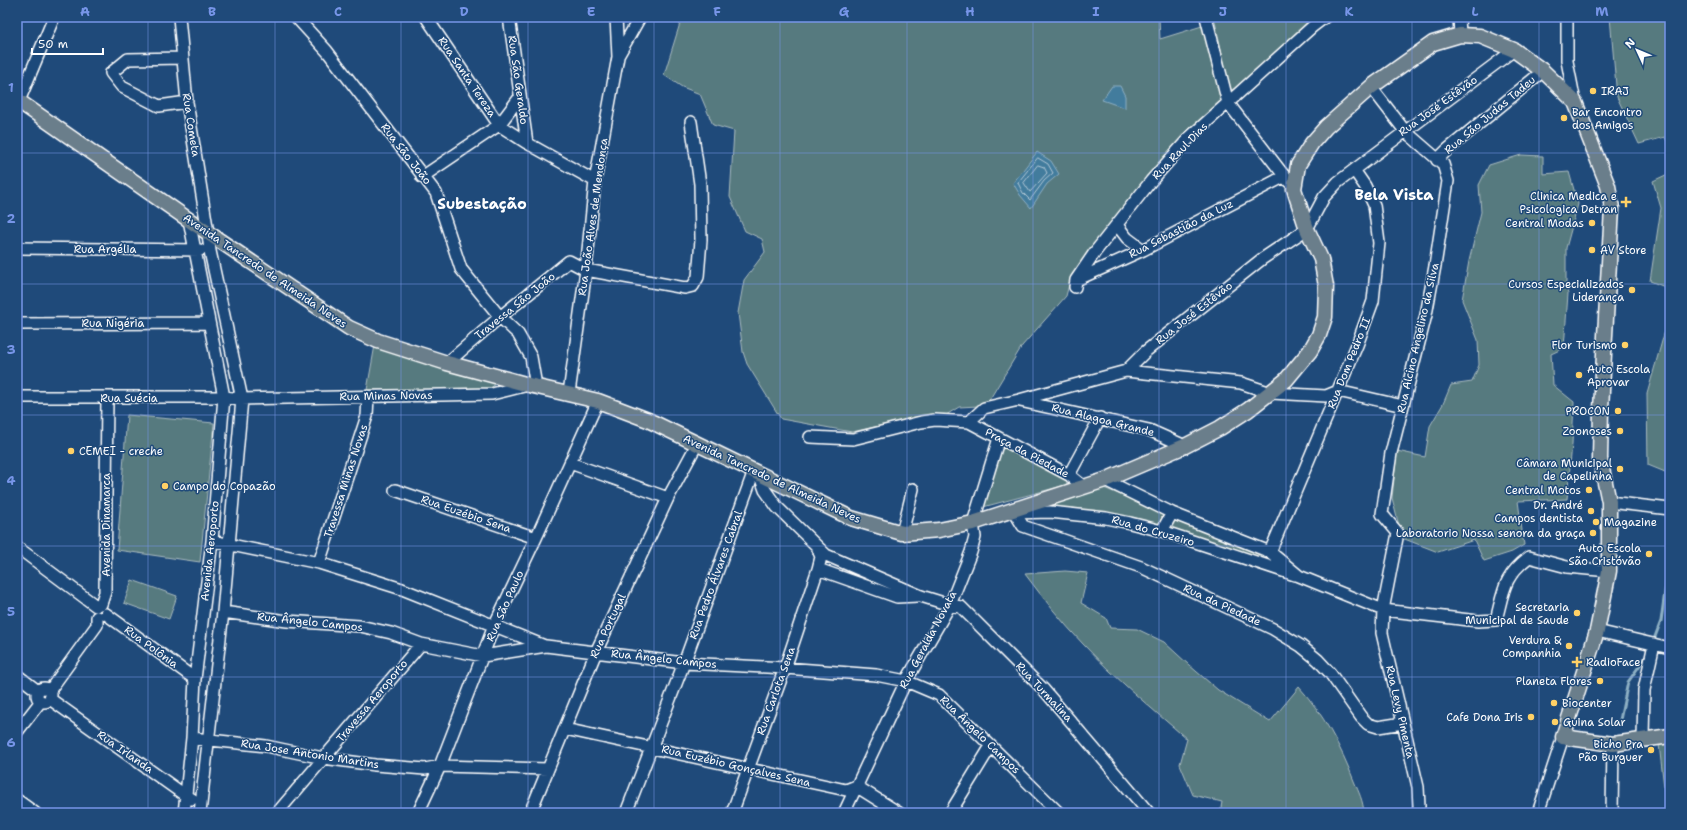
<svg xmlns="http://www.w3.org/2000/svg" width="1687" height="830" viewBox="0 0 1687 830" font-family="'Shantell Sans',sans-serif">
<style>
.green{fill:#577a7f;stroke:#abbcbf}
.water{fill:#437b9d;stroke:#8eb0c4}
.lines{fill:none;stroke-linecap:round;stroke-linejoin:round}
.shore{stroke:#b4cad8;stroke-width:1}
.stream{stroke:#8eb0c4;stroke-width:3}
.minor-casing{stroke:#fff;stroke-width:14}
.major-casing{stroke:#fff;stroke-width:17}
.minor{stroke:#1f4a7a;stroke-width:11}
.major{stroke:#6b7e8b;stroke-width:14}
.grid{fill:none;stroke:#7795e8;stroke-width:1;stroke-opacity:0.55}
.poi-dot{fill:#ffd166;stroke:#1f4a7a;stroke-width:1.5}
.labels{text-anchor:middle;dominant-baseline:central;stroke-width:3;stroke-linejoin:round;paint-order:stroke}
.street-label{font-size:11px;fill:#fff;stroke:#1f4a7a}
.poi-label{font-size:11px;fill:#fff;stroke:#1f4a7a;text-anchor:end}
.district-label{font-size:15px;font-weight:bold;fill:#fff;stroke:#1f4a7a}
.neatline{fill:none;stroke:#7795e8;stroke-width:1.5}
.grid-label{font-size:13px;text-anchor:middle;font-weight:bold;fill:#7795e8}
</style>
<rect width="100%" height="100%" fill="#1f4a7a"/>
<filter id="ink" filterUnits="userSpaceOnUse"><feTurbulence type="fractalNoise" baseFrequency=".025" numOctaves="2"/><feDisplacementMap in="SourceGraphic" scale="8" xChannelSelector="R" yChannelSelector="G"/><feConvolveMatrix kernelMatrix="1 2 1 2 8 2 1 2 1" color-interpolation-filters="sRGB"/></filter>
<g filter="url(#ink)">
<!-- green -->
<path class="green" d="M682,17L698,20L702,17H1159L1160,39L1202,26L1224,102L1163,158L1071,277L1066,296L1022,346L988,402L979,406L959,407L946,415L919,417L852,432L781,419L747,364L743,352L738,313L744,280L765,252L762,239L745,231L730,197L734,131L713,125L700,94L682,87L664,75Z
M1214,17H1318L1231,94Z
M1610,17H1670V148L1665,137L1639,144L1617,97Z
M1521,155L1543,156V174L1569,172L1578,204L1566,248V284L1568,294L1564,348L1551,354L1553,385L1574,402L1572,444L1567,499L1518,501L1524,545L1512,552L1484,561L1474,540L1438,552L1402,538L1392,498L1397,451L1425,457L1430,426L1443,404L1451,385L1472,382L1479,365L1478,340L1462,300L1469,261L1481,212L1479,185L1489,165Z
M1670,173V289L1650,281L1661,208L1653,181Z
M1670,313V474L1648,465L1647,394Z
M375,345L500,381L489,389L367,390Z
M127,415L214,423L200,562L117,550Z
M1003,446L1068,478L1066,485L983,507Z
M1104,488L1164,513L1158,526L1124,517L1073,508L1035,509Z
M1174,517L1269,557L1286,569L1168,529Z
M1065,571L1088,573L1081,603L1106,618L1110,628L1137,629L1164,642L1189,665L1218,690L1270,722L1299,687C1323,713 1341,747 1354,781C1359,793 1363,800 1364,813H1220L1222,802L1193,795L1180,764L1187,739C1151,708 1115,678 1083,644C1062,622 1043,598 1025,574Z
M132,580L177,596L169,619L124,603Z
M1670,742V813H1667L1659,744Z"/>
<!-- water -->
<path class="water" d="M1112,86H1120L1125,96V108L1102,100Z
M1037,152L1051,161L1059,174L1047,184L1031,208L1020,195L1013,183Z"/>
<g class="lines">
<!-- shore -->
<path class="shore" d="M1038,158L1048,164L1053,173L1044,181L1030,200L1023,193L1018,183Z
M1038,165L1044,167L1047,173L1030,192L1024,183Z"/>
<!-- stream -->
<path class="stream" d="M1653,642L1661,621L1670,555
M1620,720L1628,682L1647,655"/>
<!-- minor casing -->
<g class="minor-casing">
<path id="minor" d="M179,17L187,102L208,233L210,251L242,399L223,612L200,813
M296,17L327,51L436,193L461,269L500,317L518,334L531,357L536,386
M426,17L499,125L527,143L595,181
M509,17L527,143
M1206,17L1228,103L1289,182
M1459,17L1460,35
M1567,17V61L1575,102
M618,56L640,17
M183,58L128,59L111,73L122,87L159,106L187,102
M1371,87L1405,131L1443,164L1448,181L1435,266L1426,315L1391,453L1382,514L1398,533L1383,610L1382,633L1418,787L1419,806L1418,813
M19,101L54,17
M1437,160L1447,150L1543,71
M422,177L499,125L520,97
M1117,225L1127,238L1143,250
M17,248L200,250
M1076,280L1143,250L1285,176
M1075,287L1076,280L1095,252L1151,181L1190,137L1312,27L1325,17
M17,324L208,323
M447,363L500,317L569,261L586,270L685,288L693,286L698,277L701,240L700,184L691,122
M1126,371L1241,383L1271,393L1326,396L1338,391L1403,406
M569,393L586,270L595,181L618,57L616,17
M17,397H224L242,399L492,394L528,385
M1020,401L1149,430L1185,446
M969,422L984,408L1019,400L1126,371L1146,351L1262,259L1307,229L1324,197L1338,182L1514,50
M810,437L853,439L921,422L935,420L969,422L1069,475L1083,486
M570,463L668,498
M759,473L765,490L777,507L826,555L921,596L950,605L961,607L1044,690L1149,813
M1069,475L1100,418
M1105,480L1172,513L1270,552L1299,576L1383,610L1478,621L1496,620C1504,590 1503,577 1529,557L1567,567L1609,571
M395,490L536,538
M1609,502L1670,509
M1013,513L1050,512L1106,518L1130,523L1162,531L1295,575
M1015,513L1023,526L1141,567L1273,629L1301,646L1318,660L1330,673L1361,717L1368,724L1378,727L1403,723
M1162,531L1172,513
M902,533L913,489
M212,541L319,563L402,589L545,646
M17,547L96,606
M1270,552L1357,345L1373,301L1379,243L1374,205L1365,186L1354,170
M319,563L367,416L368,397
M818,569L897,597L918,596
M101,604L105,592L107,398
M223,612L287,621L360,626L391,633L421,644L483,656L546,646L684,663L785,668L876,675L906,681L939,695L1059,813
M106,614L195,679
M1597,631L1670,648
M17,675L38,691
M37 695a7 7 0 1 1 14 0a7 7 0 1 1-14 0Z
M50,690L97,625V617
M50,699L186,796L192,799
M565,729L846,790L856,786L899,813
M17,732L41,701
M192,738L266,746L323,758L375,765L425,769L440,766L548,769
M1643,739L1644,690L1654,644
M17,800L35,813
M184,813L192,738L195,679L212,541L224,397L189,220
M277,813L421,644
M418,813L440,766L494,626L536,538L598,401
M530,813L596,652L668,498L697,444
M626,813L684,663L754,471
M732,813L785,668L818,569L821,557L818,549
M844,813L906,681L950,605L971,552L975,537L973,523L999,438
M950,813L991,746
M1538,813L1563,737
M1612,813L1613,744"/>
</g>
<!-- major casing -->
<g class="major-casing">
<path id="major" d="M17,100L189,220L349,328L378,341L447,363L529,385L598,401L648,420L851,518L902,533L939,530L973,523L1105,480L1185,446L1220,428L1248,410L1286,380L1310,351L1319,335L1325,317L1326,286L1321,259L1307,229L1294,189L1298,165L1312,143L1326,127L1371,87L1433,43L1460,35L1480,36L1514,50L1543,71L1575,102L1608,186L1612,208L1601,409L1600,459L1609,502V571L1597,631L1563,737L1613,744L1670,736"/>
</g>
<!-- minor -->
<use href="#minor" class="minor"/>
<!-- major -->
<use href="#major" class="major"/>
</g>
</g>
<!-- grid -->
<path class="grid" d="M148,17V813M275,17V813M401,17V813M528,17V813M654,17V813M780,17V813M907,17V813M1033,17V813M1159,17V813M1286,17V813M1412,17V813M1539,17V813M17,153H1670M17,284H1670M17,415H1670M17,546H1670M17,677H1670"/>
<!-- markers -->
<g class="poi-dot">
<circle cx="1593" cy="91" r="4"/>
<circle cx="1564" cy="118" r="4"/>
<path d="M1624 196h4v4h4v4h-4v4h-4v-4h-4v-4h4z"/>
<circle cx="1592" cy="223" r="4"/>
<circle cx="1592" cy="250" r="4"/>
<circle cx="1632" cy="290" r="4"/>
<circle cx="1625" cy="345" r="4"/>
<circle cx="1579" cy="375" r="4"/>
<circle cx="1618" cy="411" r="4"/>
<circle cx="1620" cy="431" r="4"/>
<circle cx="71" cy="451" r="4"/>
<circle cx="1620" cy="469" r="4"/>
<circle cx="165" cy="486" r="4"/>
<circle cx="1589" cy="490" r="4"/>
<circle cx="1591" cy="511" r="4"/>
<circle cx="1596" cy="522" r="4"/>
<circle cx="1593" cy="533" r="4"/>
<circle cx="1649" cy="554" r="4"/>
<circle cx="1577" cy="613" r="4"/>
<circle cx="1569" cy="646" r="4"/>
<path d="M1575 656h4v4h4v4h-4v4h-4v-4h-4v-4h4z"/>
<circle cx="1600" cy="681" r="4"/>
<circle cx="1554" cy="703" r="4"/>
<circle cx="1531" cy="717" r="4"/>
<circle cx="1555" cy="722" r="4"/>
<circle cx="1651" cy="750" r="4"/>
</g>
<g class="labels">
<!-- street labels -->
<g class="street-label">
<text transform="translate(467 77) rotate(56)">Rua Santa Tereza</text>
<text transform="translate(518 80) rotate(82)">Rua São Geraldo</text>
<text transform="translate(1438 106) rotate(-36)">Rua José Estêvão</text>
<text transform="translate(1490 115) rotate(-40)">Rua São Judas Tadeu</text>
<text transform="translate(191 125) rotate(81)">Rua Cometa</text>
<text transform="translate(1180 151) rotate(-46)">Rua Raul Dias</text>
<text transform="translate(406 154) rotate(52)">Rua São João</text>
<text transform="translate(593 217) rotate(-82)">Rua João Alves de Mendonça</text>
<text transform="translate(1181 229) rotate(-27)">Rua Sebastião da Luz</text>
<text x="105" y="249">Rua Argélia</text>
<text transform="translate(265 271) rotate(34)">Avenida Tancredo de Almeida Neves</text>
<text transform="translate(515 306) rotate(-39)">Travessa São João</text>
<text transform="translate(1194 313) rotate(-38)">Rua José Estêvão</text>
<text x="113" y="323">Rua Nigéria</text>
<text transform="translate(1418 338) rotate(-77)">Rua Alcino Angelino da Silva</text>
<text transform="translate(1349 363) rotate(-68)">Rua Dom Pedro II</text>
<text transform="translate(386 396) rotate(-1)">Rua Minas Novas</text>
<text x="129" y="398">Rua Suécia</text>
<text transform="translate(1103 420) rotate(14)">Rua Alagoa Grande</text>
<text transform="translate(1027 453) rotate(28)">Praça da Piedade</text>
<text transform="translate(772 479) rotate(25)">Avenida Tancredo de Almeida Neves</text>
<text transform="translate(346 481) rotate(-72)">Travessa Minas Novas</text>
<text transform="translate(466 514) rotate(19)">Rua Euzébio Sena</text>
<text transform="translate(106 525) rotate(-90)">Avenida Dinamarca</text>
<text transform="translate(1153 531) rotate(16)">Rua do Cruzeiro</text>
<text transform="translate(210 551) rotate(-84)">Avenida Aeroporto</text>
<text transform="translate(716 575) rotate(-70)">Rua Pedro Álvares Cabral</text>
<text transform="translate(1222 605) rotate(25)">Rua da Piedade</text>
<text transform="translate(505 606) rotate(-66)">Rua São Paulo</text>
<text transform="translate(310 622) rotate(6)">Rua Ângelo Campos</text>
<text transform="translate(608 626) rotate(-65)">Rua Portugal</text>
<text transform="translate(928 640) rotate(-62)">Rua Geralda Novata</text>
<text transform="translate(151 647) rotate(36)">Rua Polônia</text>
<text transform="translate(664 659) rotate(6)">Rua Ângelo Campos</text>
<text transform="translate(776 691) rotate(-70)">Rua Carlota Sena</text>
<text transform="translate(1044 692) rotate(47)">Rua Turmalina</text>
<text transform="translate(372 701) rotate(-50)">Travessa Aeroporto</text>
<text transform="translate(1400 712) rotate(77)">Rua Levy Pimenta</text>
<text transform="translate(980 735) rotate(44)">Rua Ângelo Campos</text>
<text transform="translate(125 752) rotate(35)">Rua Irlanda</text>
<text transform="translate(310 754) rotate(9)">Rua Jose Antonio Martins</text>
<text transform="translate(736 766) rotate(13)">Rua Euzébio Gonçalves Sena</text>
</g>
<!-- poi labels -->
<g class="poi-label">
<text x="1601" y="91" text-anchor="start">IRAJ</text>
<text x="1572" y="112" text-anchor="start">Bar Encontro<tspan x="1572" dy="13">dos Amigos</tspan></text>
<text x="1617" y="196">Clinica Medica e<tspan x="1617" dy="13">Psicologica Detran</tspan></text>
<text x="1584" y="223">Central Modas</text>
<text x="1600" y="250" text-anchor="start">AV Store</text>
<text x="1624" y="284">Cursos Especializados<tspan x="1624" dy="13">Liderança</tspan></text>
<text x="1617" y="345">Flor Turismo</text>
<text x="1587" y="369" text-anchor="start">Auto Escola<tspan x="1587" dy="13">Aprovar</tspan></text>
<text x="1610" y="411">PROCON</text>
<text x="1612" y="431">Zoonoses</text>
<text x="79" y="451" text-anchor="start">CEMEI - creche</text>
<text x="1612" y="463">Câmara Municipal<tspan x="1612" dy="13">de Capelinha</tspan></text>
<text x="173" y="486" text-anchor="start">Campo do Copazão</text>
<text x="1581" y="490">Central Motos</text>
<text x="1583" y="505">Dr. André<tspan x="1583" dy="13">Campos dentista</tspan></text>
<text x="1604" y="522" text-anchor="start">Magazine</text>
<text x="1585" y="533">Laboratorio Nossa senora da graça</text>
<text x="1641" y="548">Auto Escola<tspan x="1641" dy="13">São Cristóvão</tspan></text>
<text x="1569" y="607">Secretaria<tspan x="1569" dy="13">Municipal de Saude</tspan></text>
<text x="1561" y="640">Verdura &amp;<tspan x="1561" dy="13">Companhia</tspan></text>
<text x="1586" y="662" text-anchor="start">RadioFace</text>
<text x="1592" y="681">Planeta Flores</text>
<text x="1562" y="703" text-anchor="start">Biocenter</text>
<text x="1523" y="717">Cafe Dona Iris</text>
<text x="1563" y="722" text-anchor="start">Guina Solar</text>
<text x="1643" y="744">Bicho Pra<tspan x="1643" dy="13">Pão Burguer</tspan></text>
</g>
<!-- district labels -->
<g class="district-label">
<text x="1394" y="195">Bela Vista</text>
<text x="482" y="204">Subestação</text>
</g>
</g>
<!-- margin -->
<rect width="1687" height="830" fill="none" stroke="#1f4a7a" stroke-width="44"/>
<!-- north arrow -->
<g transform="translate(1637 50) rotate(314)" stroke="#1f4a7a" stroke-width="3" paint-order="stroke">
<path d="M0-3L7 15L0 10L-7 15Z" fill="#ffffff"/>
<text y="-6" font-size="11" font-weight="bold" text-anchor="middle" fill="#ffffff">N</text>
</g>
<!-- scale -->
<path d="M32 48v6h71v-6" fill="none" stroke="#ffffff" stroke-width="2"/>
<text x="38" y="48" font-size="12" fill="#ffffff" stroke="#1f4a7a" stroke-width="3" paint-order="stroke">50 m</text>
<rect x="22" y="22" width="1643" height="786" class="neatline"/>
<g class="grid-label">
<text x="85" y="16">A</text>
<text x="212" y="16">B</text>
<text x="338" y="16">C</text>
<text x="464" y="16">D</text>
<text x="591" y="16">E</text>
<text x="717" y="16">F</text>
<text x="844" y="16">G</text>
<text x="970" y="16">H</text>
<text x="1096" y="16">I</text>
<text x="1223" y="16">J</text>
<text x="1349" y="16">K</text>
<text x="1475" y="16">L</text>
<text x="1602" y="16">M</text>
<text x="11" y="92">1</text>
<text x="11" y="223">2</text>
<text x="11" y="354">3</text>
<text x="11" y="485">4</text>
<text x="11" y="616">5</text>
<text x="11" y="747">6</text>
</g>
</svg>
